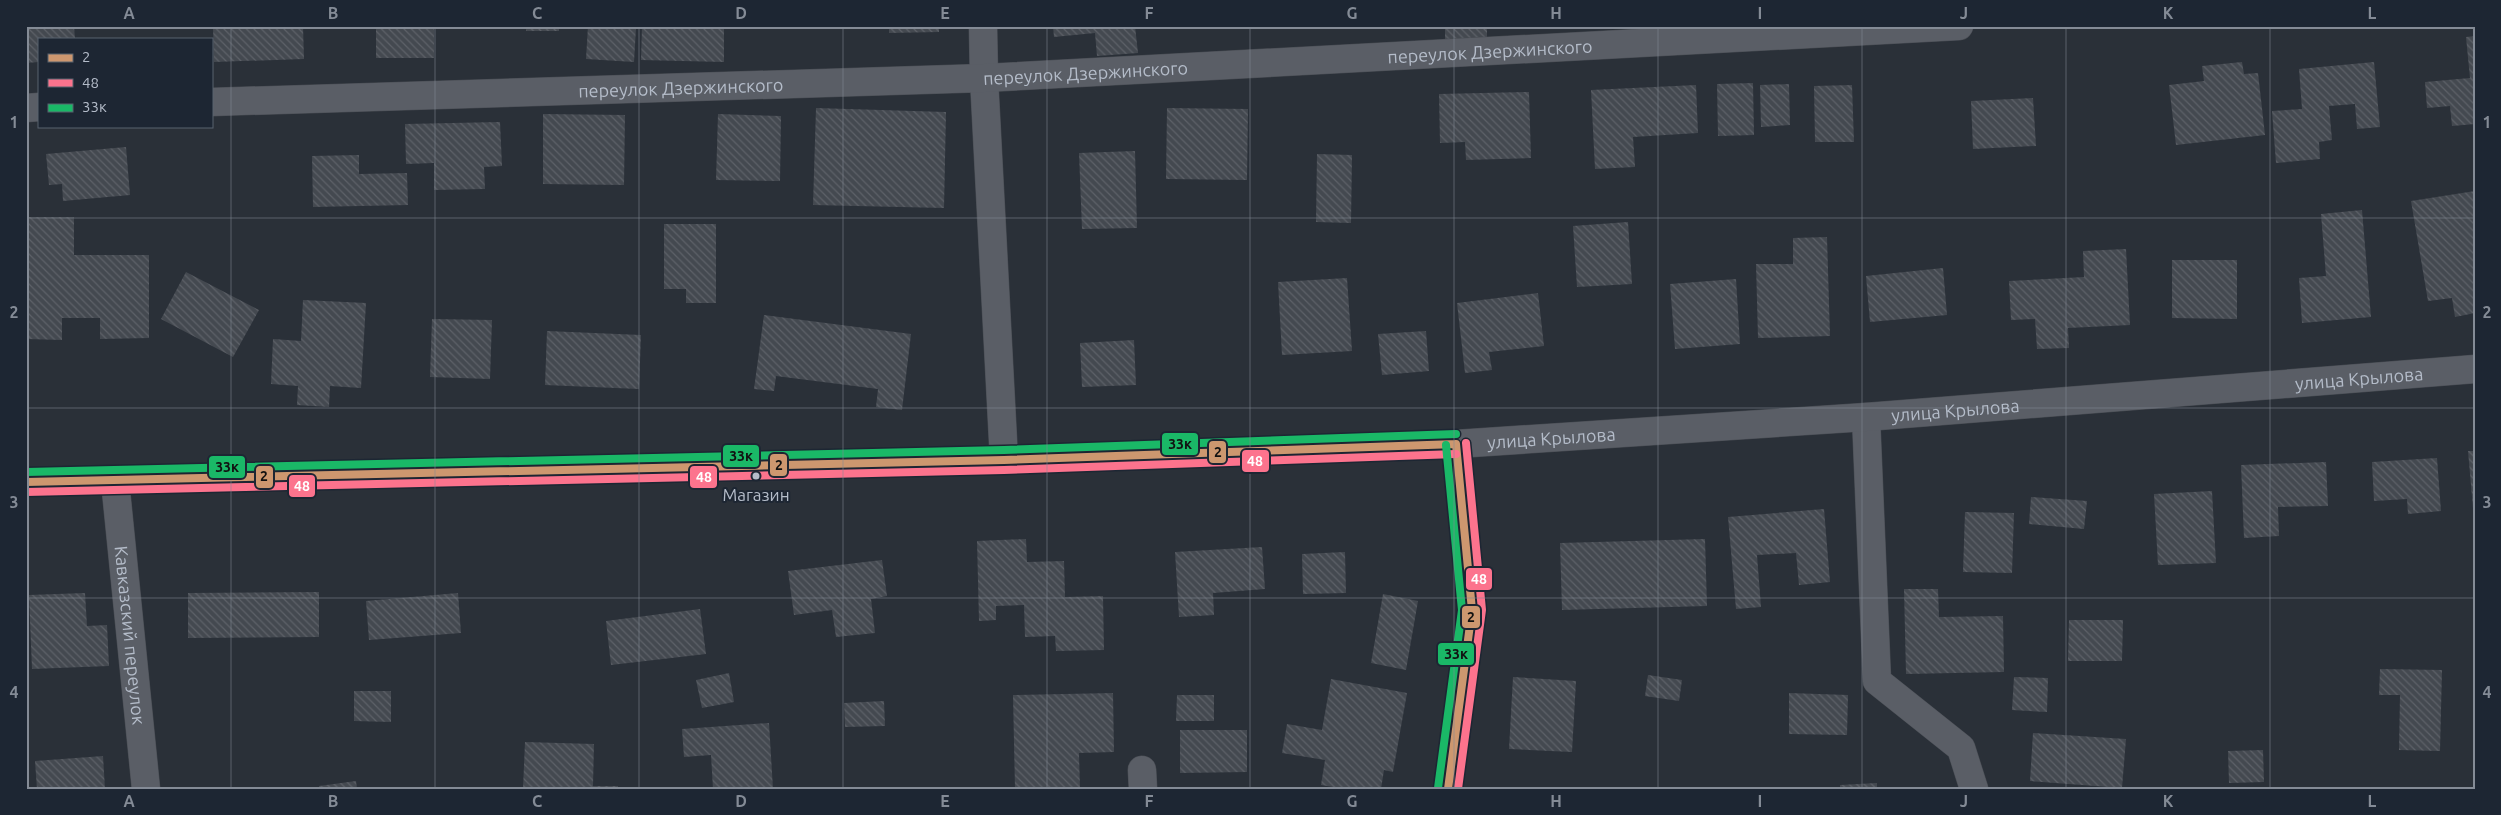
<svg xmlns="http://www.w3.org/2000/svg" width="2501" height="815" viewBox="0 0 2501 815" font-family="Ubuntu,sans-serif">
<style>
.building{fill:url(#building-back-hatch)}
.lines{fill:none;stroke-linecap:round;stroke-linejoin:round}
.minor-casing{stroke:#484c53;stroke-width:29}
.minor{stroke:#5a5e66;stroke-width:28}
.bus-1-casing{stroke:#1d2633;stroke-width:11}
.bus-2-casing{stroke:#1d2633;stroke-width:11}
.bus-3-casing{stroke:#1d2633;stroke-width:11}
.bus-1{stroke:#cd976f;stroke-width:8}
.bus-2{stroke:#fc738d;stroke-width:8}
.bus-3{stroke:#1ab867;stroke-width:8}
.grid{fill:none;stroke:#848b96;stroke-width:1;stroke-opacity:0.55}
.bus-dot{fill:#b4bcc9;stroke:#1d2633;stroke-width:2}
.labels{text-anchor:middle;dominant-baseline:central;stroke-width:4;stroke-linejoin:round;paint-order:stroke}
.bus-label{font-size:17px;fill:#b4bcc9;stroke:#1d2633}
.street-label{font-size:18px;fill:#b4bcc9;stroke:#1d2633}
.line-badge{stroke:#1d2633;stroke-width:2}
.badge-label{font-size:14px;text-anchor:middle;font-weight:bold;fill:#fff}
.pale-badge-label{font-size:14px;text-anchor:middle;font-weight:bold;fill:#111}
.neatline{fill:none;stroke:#848b96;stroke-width:2}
.grid-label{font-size:16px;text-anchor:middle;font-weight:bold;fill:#848b96}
</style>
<defs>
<pattern id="building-back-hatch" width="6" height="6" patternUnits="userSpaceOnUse" patternTransform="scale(1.25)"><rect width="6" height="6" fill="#444950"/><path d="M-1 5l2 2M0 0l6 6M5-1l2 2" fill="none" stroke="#5d6168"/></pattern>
</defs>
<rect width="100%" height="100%" fill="#2a3038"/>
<!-- building -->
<path class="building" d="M26,26H74L75,39H39V62L26,63Z
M213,26H303L304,59L214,62Z
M376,26H434V58H376Z
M526,26H559V31H526Z
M588,26L636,28L634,62L586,59Z
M642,26H724V62L641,60Z
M889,26H939V32L889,33Z
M1053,26H1135L1138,53L1097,56L1095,33L1054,37Z
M1445,26H1487V39H1445Z
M2475,36V124L2452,126L2450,106L2427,108L2425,82L2470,78L2466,37Z
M2242,62L2244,74L2258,73L2265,135L2176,145L2169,85L2204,81L2202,66Z
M2374,62L2380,127L2357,129L2355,104L2329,106L2332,140L2319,142L2320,159L2276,163L2272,111L2302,109L2299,69Z
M1753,83L1754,135L1718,136L1717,84Z
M1789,84L1790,125L1761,127L1760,85Z
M1696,85L1698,133L1633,137L1635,167L1595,169L1591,90Z
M1852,85L1854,142H1815L1814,86Z
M1529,92L1531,158L1466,160L1465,142L1440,143L1439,94Z
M2033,98L2036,146L1973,149L1971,101Z
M816,108L946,112L944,208L813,205Z
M1167,108L1248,109L1247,180L1166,179Z
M543,114L625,115L624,185L543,184Z
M718,114L781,116L780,181L716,180Z
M500,122L502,166L484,167L485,189L434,190V163L406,164L405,124Z
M126,147L130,195L63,201L62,184L49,185L46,154Z
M1135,151L1137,228L1082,229L1079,153Z
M1317,154L1352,155L1351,223L1316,222Z
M359,155V174L407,173L408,205L313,207L312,156Z
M2475,191V313L2455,317L2452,298L2428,301L2411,201Z
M2362,210L2371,317L2302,323L2299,278L2326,276L2321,214Z
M26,217H74V255H149V338L100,339V318H62V340L26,339Z
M1628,222L1632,284L1577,287L1573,226Z
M664,224H716V303H686V289H664Z
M1827,237L1830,336L1758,338L1756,264H1793V238Z
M2126,249L2130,325L2068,328L2069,348L2037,349L2035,319L2011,320L2009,281L2084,277L2083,251Z
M2172,260H2237V319L2172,318Z
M1943,268L1947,315L1870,322L1866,276Z
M186,272L259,310L233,357L161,319Z
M1347,278L1352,351L1282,355L1278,282Z
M1736,279L1740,344L1675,349L1670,284Z
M1538,293L1544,346L1489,352L1492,370L1465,373L1457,303Z
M303,300L366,303L361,388L330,386L329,407L297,405L298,386L271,384L273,339L301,341Z
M764,315L911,334L902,410L876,407L878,389L776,376L774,391L754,389Z
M432,319L492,320L490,379L430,377Z
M547,331L641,335L639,389L545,385Z
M1426,331L1429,371L1382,375L1378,334Z
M1134,340L1136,385L1082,387L1080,343Z
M2468,451H2475V508H2473Z
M2437,458L2441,511L2408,514L2407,499L2374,501L2372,462Z
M2326,462L2328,506L2278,507L2279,536L2244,538L2241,465Z
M2212,491L2216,563L2158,565L2154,494Z
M2031,497L2087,501L2084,529L2029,524Z
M1824,509L1830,582L1799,585L1796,553L1757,555L1761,607L1736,609L1728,517Z
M1965,512L2014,513L2012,573L1963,572Z
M1026,539L1027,562L1064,561L1065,597L1103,596L1104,650L1056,651L1055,636L1025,637L1024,605L996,606V620L979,621L977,541Z
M1705,539L1707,606L1562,610L1560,543Z
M1262,547L1265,589L1213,593L1214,615L1179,617L1175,552Z
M1345,552L1346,593L1303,594L1302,554Z
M882,560L887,596L871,599L875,633L836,637L832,610L794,615L788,571Z
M1904,589H1938L1939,617L2003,616L2004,672L1906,674Z
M319,592V637L188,638V593Z
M85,593L87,626L107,625L109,666L32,669L29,595Z
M458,593L461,633L369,640L366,601Z
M1383,594L1418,601L1406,670L1371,663Z
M700,609L706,654L611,665L606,621Z
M2069,620H2123L2122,661H2068Z
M2380,669L2442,670L2440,751L2399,750L2400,695H2379Z
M729,673L734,702L702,708L696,680Z
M1648,675L1682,680L1679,701L1645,696Z
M1513,677L1576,681L1572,752L1509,749Z
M2014,677L2048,678L2047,712L2012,710Z
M1331,679L1407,693L1393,772L1384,770L1381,789H1345L1321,785L1325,760L1282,753L1287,724L1322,730Z
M354,691H391V722L354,721Z
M1113,693L1114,752L1079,753L1080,789H1015L1013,695Z
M1789,693L1848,695L1847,735L1789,734Z
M1177,695H1214V721H1176Z
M884,701L885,726L845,727L844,703Z
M769,723L773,789H713L711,755L684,757L682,729Z
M1180,730H1247V772L1180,773Z
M2033,733L2126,739L2122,788L2030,781Z
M525,742L594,744L593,786H618V789H523Z
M2263,750L2264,782L2229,783L2228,751Z
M103,756L105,789H37L35,761Z
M356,781L357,789H319V786Z
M1877,783V789H1840V785Z"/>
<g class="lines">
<!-- minor casing -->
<g class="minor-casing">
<g id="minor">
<path d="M983,26L984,78L1004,460"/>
<path id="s1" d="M211,102L984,78L1959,26"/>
<path d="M26,108L39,107"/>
<path d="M1866,417L1877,681L1961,748L1974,789"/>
<path id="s2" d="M115,481L146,789"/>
<path id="s3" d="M26,482L1004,460L1456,444L1866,417L2475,369"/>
<path d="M1142,770L1143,789"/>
<path d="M1448,789L1472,610L1456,444"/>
</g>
</g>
<!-- minor -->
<use href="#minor" class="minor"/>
<!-- bus-1 casing -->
<g class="bus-1-casing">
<path id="bus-1" d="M26,482L1004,460L1456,444
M1448,789L1472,610L1456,444"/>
</g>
<!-- bus-2 casing -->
<g class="bus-2-casing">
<path id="bus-2" d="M26,492L1004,470L1456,454
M1458,789L1482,610L1466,443"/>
</g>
<!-- bus-3 casing -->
<g class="bus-3-casing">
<path id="bus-3" d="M26,472L1004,450L1456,434
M1438,788L1462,610L1446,445"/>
</g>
<!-- bus-1 -->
<use href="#bus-1" class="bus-1"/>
<!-- bus-2 -->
<use href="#bus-2" class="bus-2"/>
<!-- bus-3 -->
<use href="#bus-3" class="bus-3"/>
</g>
<!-- grid -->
<path class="grid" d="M231,26V789M435,26V789M639,26V789M843,26V789M1047,26V789M1250,26V789M1454,26V789M1658,26V789M1862,26V789M2066,26V789M2270,26V789M26,218H2475M26,408H2475M26,598H2475"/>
<!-- markers -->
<circle class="bus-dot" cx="756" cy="476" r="4.5"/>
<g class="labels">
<!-- bus labels -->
<g class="bus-label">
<text x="756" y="494">Магазин</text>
</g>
<!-- street labels -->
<g class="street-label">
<text stroke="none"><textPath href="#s1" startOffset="1280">переулок Дзержинского</textPath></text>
<text stroke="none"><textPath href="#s1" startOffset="875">переулок Дзержинского</textPath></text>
<text stroke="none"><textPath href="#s1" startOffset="470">переулок Дзержинского</textPath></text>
<text stroke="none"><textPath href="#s3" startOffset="2336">улица Крылова</textPath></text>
<text stroke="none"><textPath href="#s3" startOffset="1931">улица Крылова</textPath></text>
<text stroke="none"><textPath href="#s3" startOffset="1526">улица Крылова</textPath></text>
<text stroke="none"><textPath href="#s2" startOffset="155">Кавказский переулок</textPath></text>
</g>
</g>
<g class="line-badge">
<rect x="1161" y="432" width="38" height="24" rx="5" fill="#1ab867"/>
<rect x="1208" y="440" width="19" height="24" rx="5" fill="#cd976f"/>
<rect x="722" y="444" width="38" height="24" rx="5" fill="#1ab867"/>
<rect x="1241" y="449" width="29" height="24" rx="5" fill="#fc738d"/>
<rect x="769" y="453" width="19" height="24" rx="5" fill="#cd976f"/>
<rect x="208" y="455" width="38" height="24" rx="5" fill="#1ab867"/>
<rect x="255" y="465" width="19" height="24" rx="5" fill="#cd976f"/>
<rect x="689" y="465" width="29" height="24" rx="5" fill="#fc738d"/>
<rect x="288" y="474" width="28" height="24" rx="5" fill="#fc738d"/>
<rect x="1465" y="567" width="28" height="24" rx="5" fill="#fc738d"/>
<rect x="1461" y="605" width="20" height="24" rx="5" fill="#cd976f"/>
<rect x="1437" y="642" width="38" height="24" rx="5" fill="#1ab867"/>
</g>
<g class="badge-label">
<text x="1255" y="466">48</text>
<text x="704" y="482">48</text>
<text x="302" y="491">48</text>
<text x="1479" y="584">48</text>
</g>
<g class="pale-badge-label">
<text x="1180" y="449">33к</text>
<text x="1218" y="457">2</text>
<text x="741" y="461">33к</text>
<text x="779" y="470">2</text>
<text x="227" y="472">33к</text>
<text x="264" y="481">2</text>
<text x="1471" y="622">2</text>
<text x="1456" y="659">33к</text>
</g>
<!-- border -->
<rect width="2501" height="815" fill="none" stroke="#1d2633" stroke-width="55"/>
<!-- legend -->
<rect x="38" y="38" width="175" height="90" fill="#1d2633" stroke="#59626f"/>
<rect x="48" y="54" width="25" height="8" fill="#cd976f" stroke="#59626f"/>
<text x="82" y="62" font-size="15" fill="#b4bcc9">2</text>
<rect x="48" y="79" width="25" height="8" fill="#fc738d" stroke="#59626f"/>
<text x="82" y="88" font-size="15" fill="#b4bcc9">48</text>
<rect x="48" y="104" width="25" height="8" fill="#1ab867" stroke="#59626f"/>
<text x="82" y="112" font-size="15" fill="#b4bcc9">33к</text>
<rect x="28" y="28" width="2446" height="760" class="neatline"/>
<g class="grid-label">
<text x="129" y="19">A</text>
<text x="333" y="19">B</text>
<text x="537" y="19">C</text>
<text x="741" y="19">D</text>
<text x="945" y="19">E</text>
<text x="1149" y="19">F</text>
<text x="1352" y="19">G</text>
<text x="1556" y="19">H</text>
<text x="1760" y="19">I</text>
<text x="1964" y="19">J</text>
<text x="2168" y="19">K</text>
<text x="2372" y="19">L</text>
<text x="14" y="128">1</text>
<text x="2487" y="128">1</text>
<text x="14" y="318">2</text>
<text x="2487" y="318">2</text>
<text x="14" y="508">3</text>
<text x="2487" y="508">3</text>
<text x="14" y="698">4</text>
<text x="2487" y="698">4</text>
<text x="129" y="807">A</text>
<text x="333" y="807">B</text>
<text x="537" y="807">C</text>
<text x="741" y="807">D</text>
<text x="945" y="807">E</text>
<text x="1149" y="807">F</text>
<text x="1352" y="807">G</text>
<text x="1556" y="807">H</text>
<text x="1760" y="807">I</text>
<text x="1964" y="807">J</text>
<text x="2168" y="807">K</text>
<text x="2372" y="807">L</text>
</g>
</svg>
